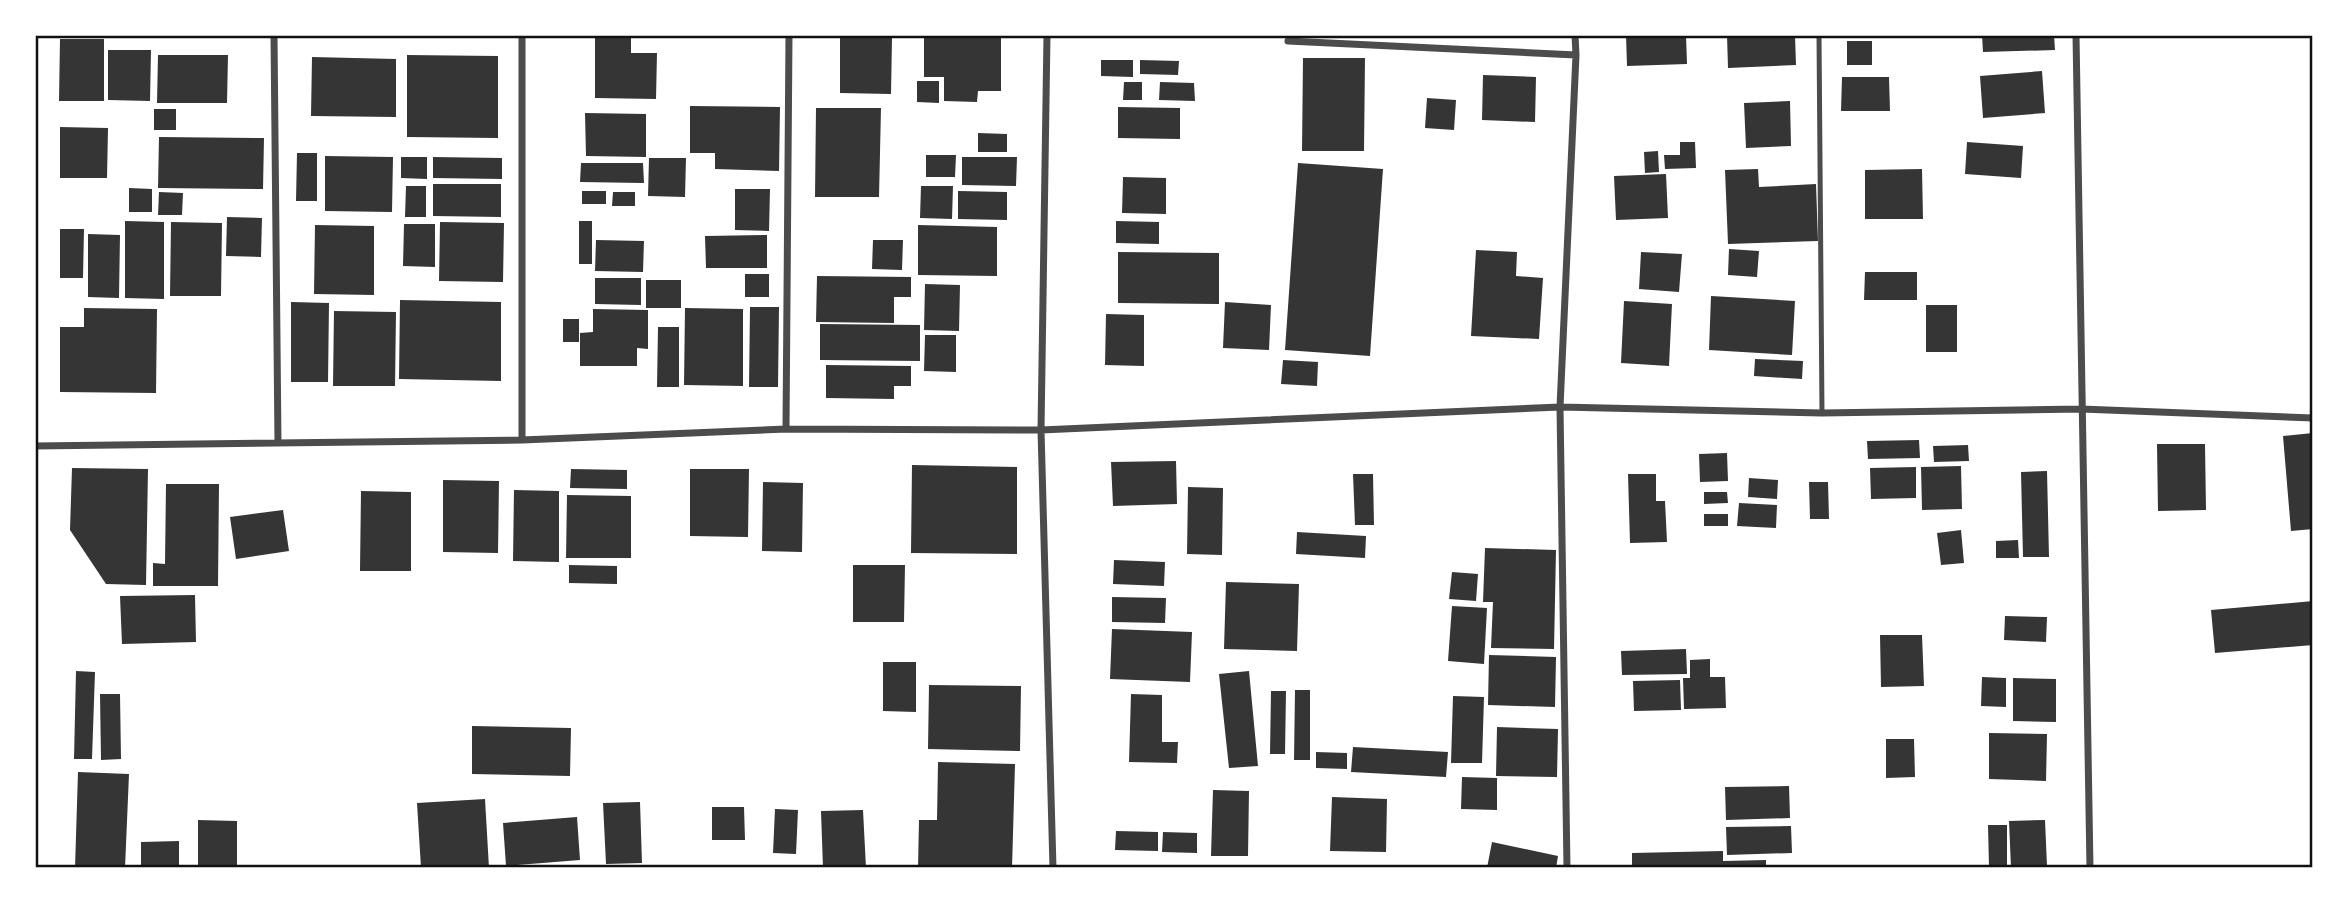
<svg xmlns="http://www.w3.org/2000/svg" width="2348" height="903" viewBox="0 0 2348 903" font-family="Cabin,sans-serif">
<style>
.building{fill:#353535}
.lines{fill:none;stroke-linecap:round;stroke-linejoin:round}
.service{stroke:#4c4c4c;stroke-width:5}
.minor{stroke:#4c4c4c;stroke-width:7}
.neatline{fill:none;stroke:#111;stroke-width:2.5}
</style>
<rect width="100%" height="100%" fill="#fff"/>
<!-- building -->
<path class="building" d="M924,35H1001V91H978L977,102L944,101V77H924Z
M1626,35H1686L1687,64L1627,66Z
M1727,35H1795L1796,65L1728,68Z
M1982,35H2054L2055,50L1983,52Z
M840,37L892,38L891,94L840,93Z
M595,38H631V53H657L656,99L595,98Z
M60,39H104V101H59Z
M1847,41H1872V65H1847Z
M108,50H151L150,101L108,100Z
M158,55H228L227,103H157Z
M407,55L498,56V138L407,137Z
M312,57L396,59V117L311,116Z
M1303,58H1365L1364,151H1302Z
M1101,60H1133V77L1101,76Z
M1140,60L1179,61L1178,75L1140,74Z
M2042,71L2045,113L1983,118L1980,76Z
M1483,75L1536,77L1535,122L1482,120Z
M1842,77H1889L1890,111H1841Z
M917,81H939V103L917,102Z
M1124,82H1142V100H1123Z
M1160,82L1194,83L1195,101L1159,100Z
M1427,98L1456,100L1454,130L1425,128Z
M1790,101L1791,146L1746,148L1744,103Z
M690,106L780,107L779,171L715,169V153H690Z
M1118,107L1180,108V139L1118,138Z
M816,108H881L879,197H815Z
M154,109H176V130H154Z
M585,113L646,114V157L586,156Z
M60,127L108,128L107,178H60Z
M978,133L1007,134V152H978Z
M159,137L264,138L263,189L158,188Z
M1680,142H1695L1696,168L1665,169L1664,155H1680Z
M1967,142L2023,146L2021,178L1965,174Z
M1658,151L1659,172L1645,173L1644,152Z
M297,153H317V201H296Z
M926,155H956L955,177H926Z
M325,156L393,157L392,212L325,211Z
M401,157H427V179L401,178Z
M433,157L502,158V179L433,178Z
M962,157H1017L1016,186L962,185Z
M649,158H686L685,197L648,196Z
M581,163H643L644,183L580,182Z
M1298,163L1383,169L1370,356L1285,350Z
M1758,169L1759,187L1816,184L1818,241L1728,244L1725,170Z
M1922,169L1923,219H1865V170Z
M1666,174L1668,218L1616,220L1614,176Z
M1123,177L1166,178V214L1122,213Z
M433,184H501V217L433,216Z
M406,186H426V217H405Z
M921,186H953L952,219L920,218Z
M129,188L152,189V212H129Z
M735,189H770L769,231L735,230Z
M582,191H606V204H582Z
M958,191L1007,192V220L958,219Z
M159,192L183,193L182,215H158Z
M613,192H635V206H612Z
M227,217L262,218L261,257L226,256Z
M125,221L164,222V299L125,298Z
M579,221H592V264H579Z
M1116,221L1159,222V244L1116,243Z
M171,222L222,223L221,296H170Z
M440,222L504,223L503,282L439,281Z
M404,224H435V267L403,266Z
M315,225L374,226V295L314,294Z
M918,225L997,227V276L918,275Z
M60,229H84L83,278H60Z
M88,234L120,235L119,298L88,297Z
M767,235V268H706L705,236Z
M596,240L644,241L643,272L595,271Z
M873,240H903L902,270L872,269Z
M1729,249L1759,251L1757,277L1728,275Z
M1476,250L1517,252L1516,276L1543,278L1539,339L1471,336Z
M1118,252L1219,253V304L1118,303Z
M1641,252L1682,254L1679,292L1639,289Z
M1865,272H1917V300H1864Z
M745,274H769V297H745Z
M817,276L911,277V297H894V323L816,322Z
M595,278H641V305L595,304Z
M646,280H681V308H646Z
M925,284L960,285L959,331L924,330Z
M1711,296L1795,301L1792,355L1709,350Z
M400,300L501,302V381L399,379Z
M1624,301L1672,304L1669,366L1621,363Z
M291,302L329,303L328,382H291Z
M1225,302L1271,305L1269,350L1223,348Z
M1926,305H1957V352H1926Z
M750,307H779L778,387H749Z
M84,308L157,309L156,393L60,392V327H84Z
M685,308L743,309V386L684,385Z
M593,309L648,310V349L637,348V366H580V333L593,332Z
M334,311L396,312L395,386H333Z
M1106,314L1144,315V366L1105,365Z
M563,319H579V342H563Z
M820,324L920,325V361L820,360Z
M658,327H679V387H657Z
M925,335H956V372L924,371Z
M1755,359L1803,361L1802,379L1754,376Z
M1283,360L1318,362L1317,386L1281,384Z
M826,365L911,366V386H894V399L826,398Z
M2313,433V529L2291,531L2283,436Z
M1919,440L1920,458L1868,459L1867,441Z
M2157,444H2205L2206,510L2158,511Z
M1968,445L1969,461L1934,462L1933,446Z
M1727,453L1728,481L1700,482L1699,454Z
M1176,461L1177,504L1113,506L1111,462Z
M912,465L1017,467V554L911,553Z
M1961,466L1962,509L1922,510L1921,467Z
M1916,467V498L1871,499L1870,468Z
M72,468L148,469L146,585L106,584L70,530Z
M571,469L627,470V489L570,488Z
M690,469H749L748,537L690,536Z
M2047,471L2049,557H2023L2021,472Z
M1353,474H1373L1374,525H1355Z
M1628,474H1656V501H1665L1667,542L1630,543Z
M1749,478L1778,480L1777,499L1748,497Z
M443,480L499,481L498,553L443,552Z
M763,482L803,483L802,552L762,551Z
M1809,482H1828L1829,519H1810Z
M166,484H219L218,586H153V563L165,564Z
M1188,487L1223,488L1222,555L1187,554Z
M514,490L559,491V562L513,561Z
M361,491L411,492V571H360Z
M1704,492H1727L1728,503L1704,504Z
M567,495L631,496V558H566Z
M1739,503L1777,505L1776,528L1737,526Z
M283,510L289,551L236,559L230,517Z
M1704,514H1728V526H1704Z
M1961,530L1964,563L1941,565L1937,533Z
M1297,532L1366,536L1365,558L1296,554Z
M2018,540L2019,558H1996V541Z
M1485,548L1556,550L1554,649L1491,648L1493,602H1483Z
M1114,560L1165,562L1164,586L1113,584Z
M569,565L617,566V584L569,583Z
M853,565H905L904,622H853Z
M1452,572L1478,574L1476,601L1449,599Z
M1226,582L1299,584L1297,651L1224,649Z
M195,595L196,642L122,644L120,596Z
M1112,597L1166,598L1165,623L1112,622Z
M2313,601V645L2215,653L2211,610Z
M1452,606L1487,608L1484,664L1448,661Z
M2005,616L2047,617L2046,642L2004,640Z
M1112,629L1192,632L1190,682L1110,679Z
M1880,635H1922L1924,686L1881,687Z
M1686,649L1687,674L1622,675L1621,651Z
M1489,655L1556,657L1555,707L1488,705Z
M1710,659V677H1725L1726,708L1684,709L1683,678H1690V660Z
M883,662H916V712L883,711Z
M76,671L95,672L92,759H74Z
M1249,671L1258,766L1229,768L1219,674Z
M1982,677L2006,678V707L1981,706Z
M2013,678L2056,679V722L2013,721Z
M1680,680L1681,710L1634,711L1633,681Z
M929,685L1021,686L1020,751L928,749Z
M1295,690H1310V760H1294Z
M1271,691H1286L1285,754H1270Z
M100,694H120L121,759L101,760Z
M1131,694L1162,695V742H1178L1177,763L1129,762Z
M1453,696L1484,697L1482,763H1451Z
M472,726L571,728L570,776L472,774Z
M1497,727L1558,729L1557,777L1496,776Z
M1989,733L2047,734L2046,781L1989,779Z
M1886,739H1914L1915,777L1886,778Z
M1353,747L1448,752L1446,777L1351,772Z
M1316,752L1347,753V769L1316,768Z
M938,762L1015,764L1012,868H918L919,820H937Z
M78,772L129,774L125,868H75Z
M1462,777L1497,778V810L1461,809Z
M1789,786L1790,818L1726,820L1725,787Z
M1213,790L1249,791L1248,856H1211Z
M1332,797L1387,799L1386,852L1330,851Z
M485,799L489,868H421L417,803Z
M640,802L642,863L606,864L603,803Z
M712,807H744L745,840H712Z
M775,809L798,810L796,854L773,853Z
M863,810L866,868H823L821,811Z
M577,817L580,860L506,866L503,823Z
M198,820L237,821V868H198Z
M2045,820L2047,866L2011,868L2009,821Z
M1988,825H2007V868H1989Z
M1791,826L1792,853L1727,855L1726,827Z
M1116,831L1158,832V851L1115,850Z
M1163,832L1197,833V853L1162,852Z
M179,841V868H141V842Z
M1492,842L1558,856L1556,868H1487Z
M1723,851V861L1766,860V868H1632V853Z"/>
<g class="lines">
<!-- service -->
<path class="service" d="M1819,35L1822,413"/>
<!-- minor -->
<path class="minor" d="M274,35L278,443
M522,35V440
M1047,35L1041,430L1053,868
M2076,35L2090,868
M1288,41L1576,55
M786,429L789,35
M35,446L522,440L786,429L1041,430L1560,407L1822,413L2081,409L2313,418
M1567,868L1560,407L1576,55L1575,35"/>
</g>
<!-- border -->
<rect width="2348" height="903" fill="none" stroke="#ffffff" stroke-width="74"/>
<rect x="37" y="37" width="2274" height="829" class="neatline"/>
</svg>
